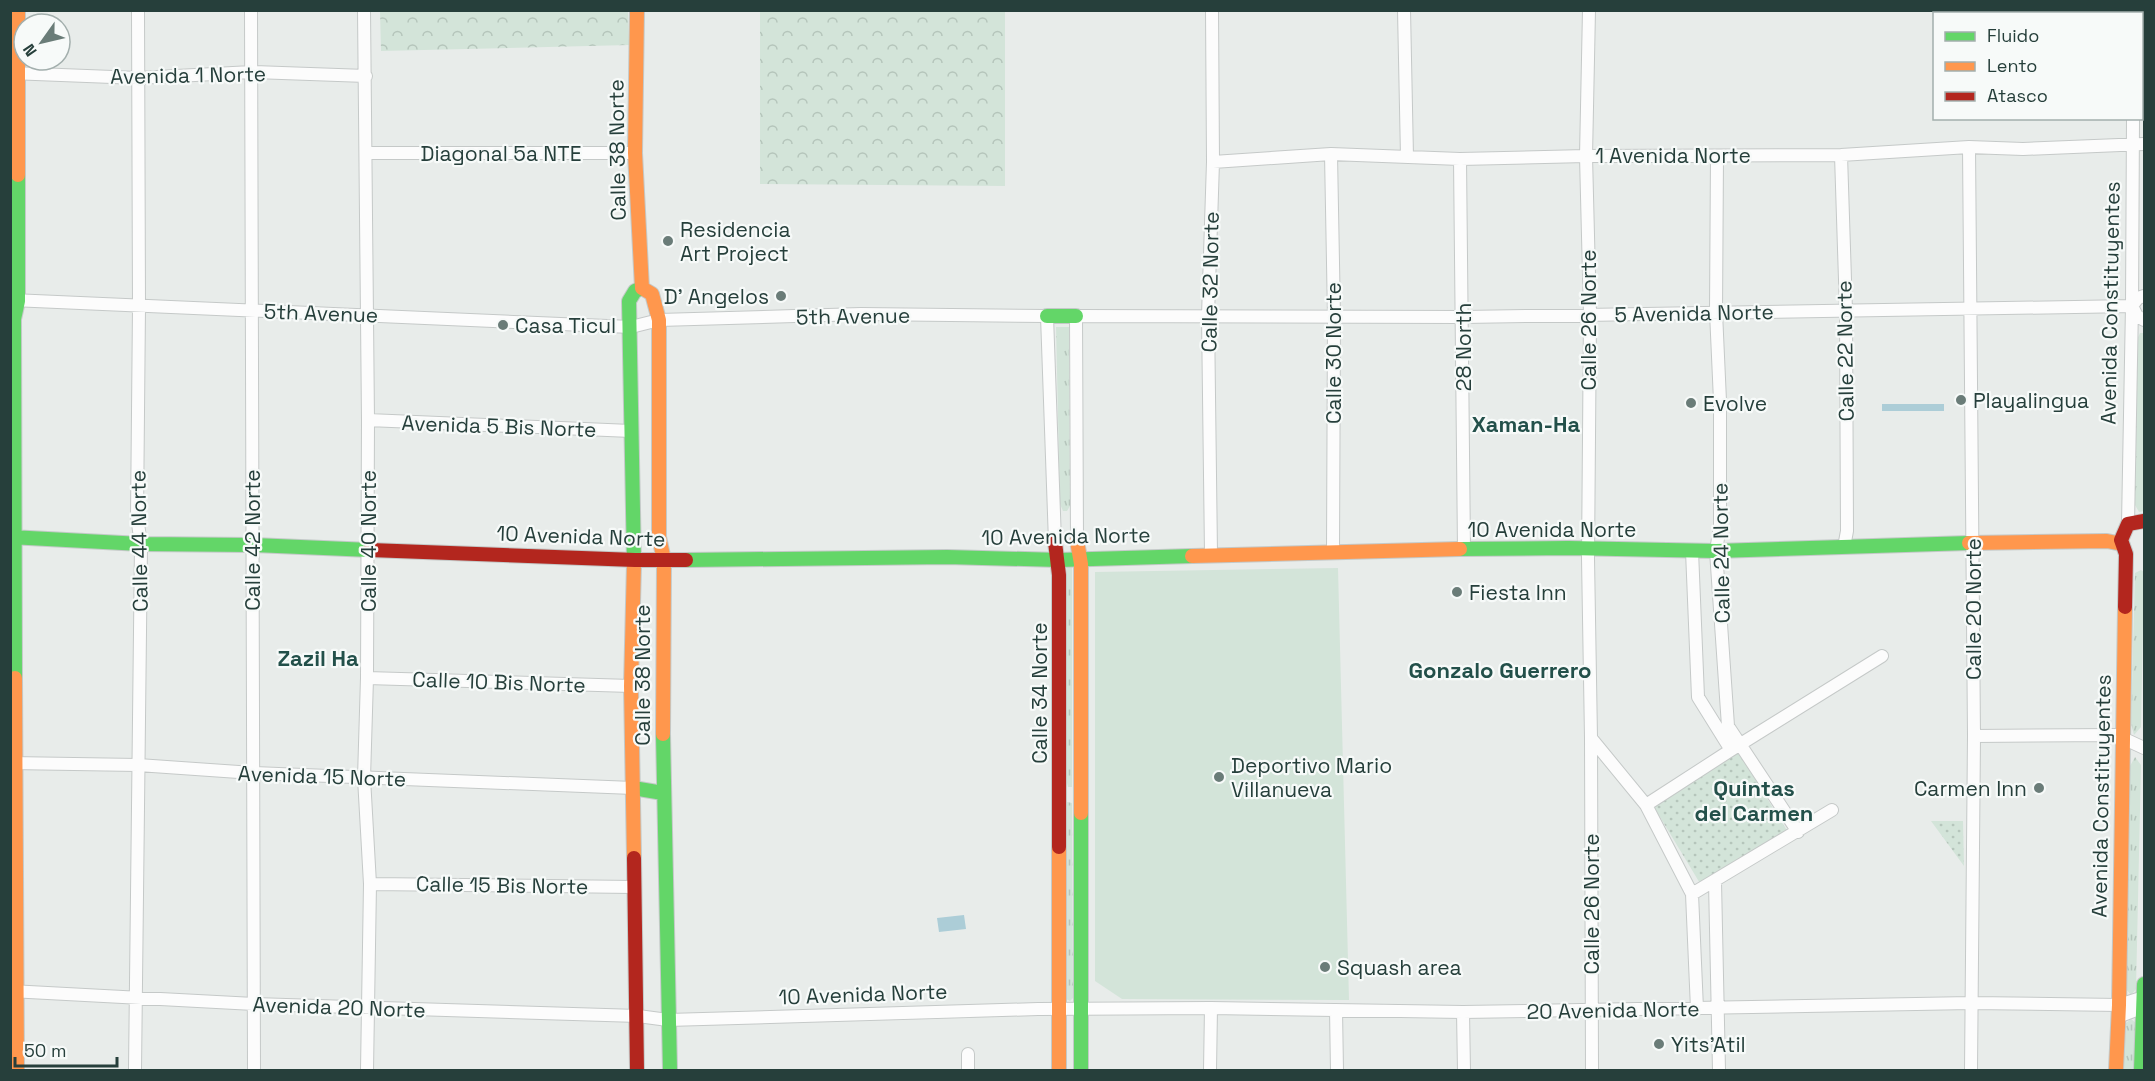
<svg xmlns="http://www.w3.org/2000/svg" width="2155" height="1081" viewBox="0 0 2155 1081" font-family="'Space Grotesk',sans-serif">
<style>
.grass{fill:url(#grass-tufts)}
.forest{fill:url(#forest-crowns)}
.park{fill:url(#park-dots)}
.pitch{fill:#d3e4d9}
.water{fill:#accdd7}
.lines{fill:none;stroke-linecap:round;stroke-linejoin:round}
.street-casing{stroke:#c5c9c8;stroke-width:14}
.fast-casing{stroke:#c4c9c8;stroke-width:16}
.slow-casing{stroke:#c4c9c8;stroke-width:16}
.jam-casing{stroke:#c4c9c8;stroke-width:16}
.street{stroke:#fcfcfc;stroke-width:12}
.fast{stroke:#63d668;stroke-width:14}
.slow{stroke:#ff974d;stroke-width:14}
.jam{stroke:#b3261e;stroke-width:14}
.poi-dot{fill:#6a7c78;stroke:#f7faf9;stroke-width:2}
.labels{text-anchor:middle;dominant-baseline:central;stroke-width:4.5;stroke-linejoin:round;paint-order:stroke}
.street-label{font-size:21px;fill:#263f3b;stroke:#f7faf9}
.poi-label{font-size:21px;fill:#263f3b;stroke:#f7faf9;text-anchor:start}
.neighbourhood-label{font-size:22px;font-weight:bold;fill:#23504a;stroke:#f7faf9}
</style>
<defs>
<pattern id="grass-tufts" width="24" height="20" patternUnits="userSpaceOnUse" patternTransform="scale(1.5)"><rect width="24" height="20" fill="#d3e4d9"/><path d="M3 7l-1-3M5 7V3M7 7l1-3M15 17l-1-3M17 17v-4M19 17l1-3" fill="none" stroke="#b5c5bb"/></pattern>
<pattern id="forest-crowns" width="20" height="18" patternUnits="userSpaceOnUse" patternTransform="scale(1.5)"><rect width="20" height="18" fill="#d3e4d9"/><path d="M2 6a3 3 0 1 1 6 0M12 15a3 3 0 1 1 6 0" fill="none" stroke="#b5c5bb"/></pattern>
<pattern id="park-dots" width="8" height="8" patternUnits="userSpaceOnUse" patternTransform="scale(1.5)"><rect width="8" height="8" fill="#d3e4d9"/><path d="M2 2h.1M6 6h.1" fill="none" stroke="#b5c5bb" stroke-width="1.8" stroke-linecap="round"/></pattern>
</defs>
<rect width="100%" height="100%" fill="#e8ecea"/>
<!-- grass -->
<path class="grass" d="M1056,327H1069L1070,506L1067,511H1063L1060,504Z
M2140,333H2144V511L2139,512L2135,505V344Z
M1067,563H1072V787H1068L1067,783Z
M2141,570L2144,572L2141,727L2134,735L2131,723L2135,573Z
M2135,757L2141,765L2136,989L2131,995L2126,989L2130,766Z
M1067,802L1072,803L1073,998L1070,1001L1066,999Z
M2131,1019L2136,1023L2134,1070H2123L2126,1023Z"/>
<!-- forest -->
<path class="forest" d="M380,11H628L629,45L381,51Z
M760,11H1005V186L760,184Z"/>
<!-- park -->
<path class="park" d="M1738,752L1788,832L1701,885L1654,807Z
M1931,821H1963L1964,866Z"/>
<!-- pitch -->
<path class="pitch" d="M1338,568L1349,1000L1122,999L1095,981V572Z"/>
<!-- water -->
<path class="water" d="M1882,404H1944V411H1882Z
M964,915L966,929L939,932L937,918Z"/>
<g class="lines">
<!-- street casing -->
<g class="street-casing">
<path id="street" d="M251,10L254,1070
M364,10L368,420L367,678L364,778L370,884L367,1070
M1404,10L1407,157
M1589,10L1586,156L1590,315L1588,558L1591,738L1592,1070
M2134,14V10
M10,73L138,78L252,72L366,76
M1969,147L1974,736L1971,1070
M366,153H635
M1331,154L1334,317L1333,551
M1841,155L1846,311L1847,531L1844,547
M1717,156L1716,312L1720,401V526L1716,551L1728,726L1798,832
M1460,159L1464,550
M1213,162L1331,154L1460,159L1586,156L1841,155L1969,147L2023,149L2144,144
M2144,296L2138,298L2132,306L2137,316L2144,320
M12,300L631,327L659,320L861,314L1047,316L1055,542
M368,420L631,431
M2128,524L2132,306L2133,118
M1077,541L1076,316L1463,317L2132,306
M1692,551L1698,697L1731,750
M1211,554L1208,316L1213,162L1212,10
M367,678L631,686
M1974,736L2116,735L2144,748
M1591,738L1646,805L1692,894L1697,1009
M10,763L138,765L253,773L633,788
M1646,805L1731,750L1882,656
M1715,882L1719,1070
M370,884L634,887
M1692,894L1832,810
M10,991L254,1004L638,1016L668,1020L1038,1009L1211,1008L1463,1012L1971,1003L2119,1005L2144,997
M1336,1010L1337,1070
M1463,1012L1464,1070
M2118,1017L2144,1007
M135,1070L141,544L137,517L139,307L138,10
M968,1070V1054
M1210,1070L1211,1008"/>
</g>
<!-- fast casing -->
<g class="fast-casing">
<path id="fast" d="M1047,316H1076
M10,537L141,544L252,545L370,550
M1460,549L1568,548L1716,551L1969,543
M686,560L947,557L1059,560L1192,556
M634,563L629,301L635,291L642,288
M15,678L14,319L18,301V175
M663,734L670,1070
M633,788L663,793
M1081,813V1070
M2141,1070L2144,984"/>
</g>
<!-- slow casing -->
<g class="slow-casing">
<path id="slow" d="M18,10V175
M637,10L635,153L642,288
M642,288L652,294L659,320V537L664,560L663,734
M1077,541L1081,564V813
M1969,543L2107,541L2122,544
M1192,556L1460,549
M15,678L17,1070
M1059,847V1070
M634,858L631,686L634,563
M2116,1070L2119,1005L2125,607"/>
</g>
<!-- jam casing -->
<g class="jam-casing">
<path id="jam" d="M1055,542L1059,575V847
M370,550L635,560H686
M2125,607L2126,554L2121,540L2128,524L2144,521
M634,858L637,1070"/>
</g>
<!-- street -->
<use href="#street" class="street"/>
<!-- fast -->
<use href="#fast" class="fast"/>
<!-- slow -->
<use href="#slow" class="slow"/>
<!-- jam -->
<use href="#jam" class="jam"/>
</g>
<!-- markers -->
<g class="poi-dot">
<circle cx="668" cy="241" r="6"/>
<circle cx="781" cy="296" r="6"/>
<circle cx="503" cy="325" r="6"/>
<circle cx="1961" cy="400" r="6"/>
<circle cx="1691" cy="403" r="6"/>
<circle cx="1457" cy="592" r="6"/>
<circle cx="1219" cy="777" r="6"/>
<circle cx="2039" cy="788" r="6"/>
<circle cx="1325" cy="967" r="6"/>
<circle cx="1659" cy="1044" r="6"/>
</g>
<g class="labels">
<!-- street labels -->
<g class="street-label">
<text transform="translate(188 75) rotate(-1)">Avenida 1 Norte</text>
<text transform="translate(617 150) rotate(-91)">Calle 38 Norte</text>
<text x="501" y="153">Diagonal 5a NTE</text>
<text x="1673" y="155">1 Avenida Norte</text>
<text transform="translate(1210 282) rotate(-89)">Calle 32 Norte</text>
<text transform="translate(2110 303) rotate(-89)">Avenida Constituyentes</text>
<text transform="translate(321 313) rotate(2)">5th Avenue</text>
<text transform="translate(1694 313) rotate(-1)">5 Avenida Norte</text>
<text transform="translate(853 316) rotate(-1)">5th Avenue</text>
<text transform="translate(1588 320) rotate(-90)">Calle 26 Norte</text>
<text transform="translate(1463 347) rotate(-90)">28 North</text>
<text transform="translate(1845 351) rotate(-91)">Calle 22 Norte</text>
<text transform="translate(1333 353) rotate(-90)">Calle 30 Norte</text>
<text transform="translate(499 426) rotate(2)">Avenida 5 Bis Norte</text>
<text x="1552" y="529">10 Avenida Norte</text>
<text transform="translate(581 536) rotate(2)">10 Avenida Norte</text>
<text transform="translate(1066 536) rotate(-1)">10 Avenida Norte</text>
<text transform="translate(252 540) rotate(-90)">Calle 42 Norte</text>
<text transform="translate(139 541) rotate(-91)">Calle 44 Norte</text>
<text transform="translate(368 541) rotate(-90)">Calle 40 Norte</text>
<text transform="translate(1721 553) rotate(-91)">Calle 24 Norte</text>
<text transform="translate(1973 609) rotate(-90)">Calle 20 Norte</text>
<text transform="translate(642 675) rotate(-90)">Calle 38 Norte</text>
<text transform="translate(499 682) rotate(2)">Calle 10 Bis Norte</text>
<text transform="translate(1039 693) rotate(-90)">Calle 34 Norte</text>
<text transform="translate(322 776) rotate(2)">Avenida 15 Norte</text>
<text transform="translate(2101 796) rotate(-89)">Avenida Constituyentes</text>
<text transform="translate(502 885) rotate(1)">Calle 15 Bis Norte</text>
<text transform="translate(1591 904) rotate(-90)">Calle 26 Norte</text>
<text transform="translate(863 994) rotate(-2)">10 Avenida Norte</text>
<text transform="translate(339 1007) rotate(2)">Avenida 20 Norte</text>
<text transform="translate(1613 1010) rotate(-1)">20 Avenida Norte</text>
</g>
<!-- poi labels -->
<g class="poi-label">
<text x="680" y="229">Residencia<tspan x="680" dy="24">Art Project</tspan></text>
<text x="769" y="296" text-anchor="end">D' Angelos</text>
<text x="515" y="325">Casa Ticul</text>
<text x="1973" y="400">Playalingua</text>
<text x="1703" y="403">Evolve</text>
<text x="1469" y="592">Fiesta Inn</text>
<text x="1231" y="765">Deportivo Mario<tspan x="1231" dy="24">Villanueva</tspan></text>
<text x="2027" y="788" text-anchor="end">Carmen Inn</text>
<text x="1337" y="967">Squash area</text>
<text x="1671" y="1044">Yits'Atil</text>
</g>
<!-- neighbourhood labels -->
<g class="neighbourhood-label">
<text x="1526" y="424">Xaman-Ha</text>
<text x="318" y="658">Zazil Ha</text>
<text x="1500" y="670">Gonzalo Guerrero</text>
<text x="1754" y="788">Quintas<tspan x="1754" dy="25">del Carmen</tspan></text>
</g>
</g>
<!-- border -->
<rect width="2155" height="1081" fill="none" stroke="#263f3b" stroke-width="24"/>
<!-- legend -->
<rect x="1933" y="12" width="210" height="108" fill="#f7faf9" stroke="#a3afad" stroke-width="1.5"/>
<rect x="1945" y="32" width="30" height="9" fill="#63d668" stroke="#a3afad" stroke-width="1.5"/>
<text x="1987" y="42" font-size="18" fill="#263f3b">Fluido</text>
<rect x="1945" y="62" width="30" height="9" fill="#ff974d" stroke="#a3afad" stroke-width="1.5"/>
<text x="1987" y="72" font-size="18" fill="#263f3b">Lento</text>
<rect x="1945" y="92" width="30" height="9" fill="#b3261e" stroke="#a3afad" stroke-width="1.5"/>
<text x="1987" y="102" font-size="18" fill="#263f3b">Atasco</text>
<!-- north arrow -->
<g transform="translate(42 42) rotate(236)"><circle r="28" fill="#f7faf9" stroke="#a3afad" stroke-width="1.5"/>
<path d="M0-4.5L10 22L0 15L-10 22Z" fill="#6a7c78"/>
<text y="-9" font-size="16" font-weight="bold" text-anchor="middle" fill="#263f3b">N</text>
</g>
<!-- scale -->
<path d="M15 1057v9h102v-9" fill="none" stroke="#263f3b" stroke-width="3"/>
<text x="24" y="1057" font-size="18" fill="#263f3b" stroke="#f7faf9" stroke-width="4.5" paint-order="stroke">50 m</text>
</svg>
